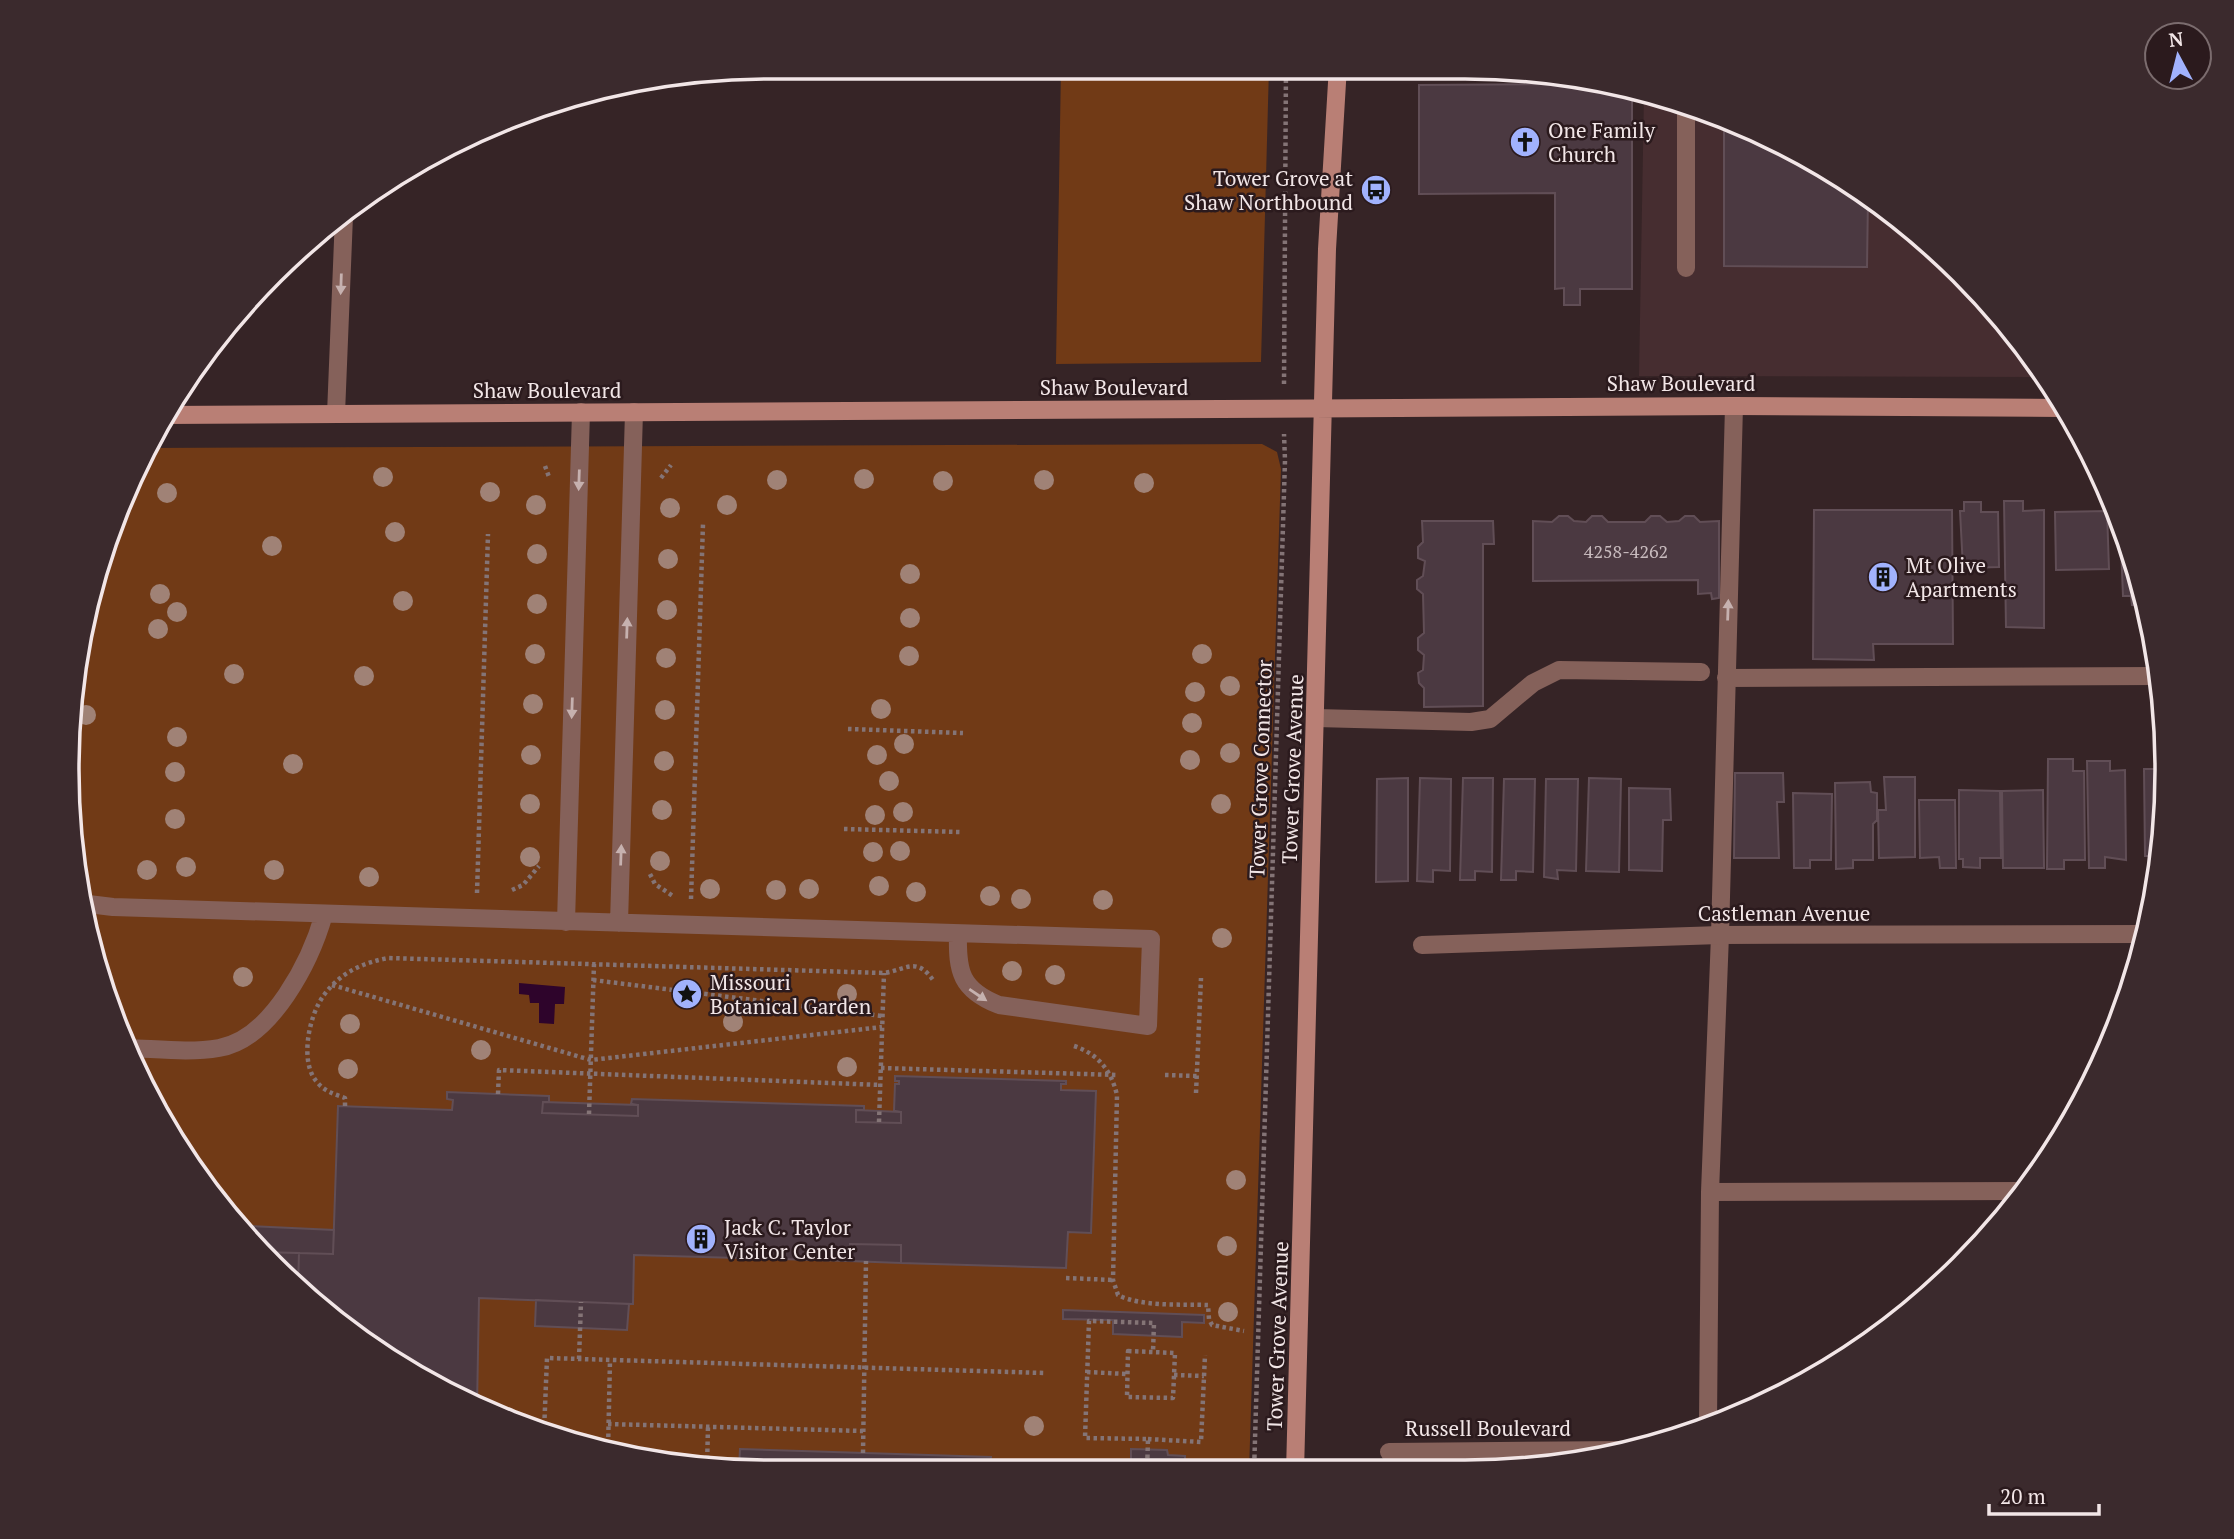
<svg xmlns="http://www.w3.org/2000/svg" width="2234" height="1539" viewBox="0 0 2234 1539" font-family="'PT Serif',serif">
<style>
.built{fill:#462d30}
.green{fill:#713a16}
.water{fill:#2e042b}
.building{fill:#4b3941;stroke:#614e56;stroke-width:2}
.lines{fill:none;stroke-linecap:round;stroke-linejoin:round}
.path{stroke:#847476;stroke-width:4.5;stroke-dasharray:3.5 3.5;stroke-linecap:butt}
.lane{stroke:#85615a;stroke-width:18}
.street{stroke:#85615a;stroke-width:18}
.secondary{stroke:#b97f75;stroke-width:18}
.tree{fill:#a08276}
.oneway{fill:#c6b1af}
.labels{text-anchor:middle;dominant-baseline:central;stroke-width:5;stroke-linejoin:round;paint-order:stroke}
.number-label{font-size:18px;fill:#c8bbbe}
.poi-label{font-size:21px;fill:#f2e6e7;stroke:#2b1a1d;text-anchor:start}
.street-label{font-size:21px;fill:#f2e6e7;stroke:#2b1a1d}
.rim{fill:none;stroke:#f2e6e7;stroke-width:3.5}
</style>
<rect width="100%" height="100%" fill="#362426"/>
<!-- built -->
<path class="built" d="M1644,94L1776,139L1892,212L1962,273L2048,377L1639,376Z"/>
<!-- green -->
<path class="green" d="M1061,67H1269L1261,362L1056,364Z
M1262,444L1277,452L1281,469L1249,1472H769L632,1459L500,1419L379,1354L272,1266L185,1160L139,1081L80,906L67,770L72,678L120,500L146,448Z"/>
<!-- water -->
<path class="water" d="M519,983L565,987L564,1004H555L554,1024L539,1023V1003H530L529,995L519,994Z"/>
<!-- building -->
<path class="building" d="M1560,76L1601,80L1632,90V289H1580V305H1564V288L1555,289V193L1419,194V85L1560,84Z
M1724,122L1776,139L1868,196L1867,267L1724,266Z
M2004,501H2023V511L2044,510V628L2006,627Z
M1964,502H1981V512H1998L1999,567L1963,568L1960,511H1964Z
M1814,510H1952L1953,644H1873L1874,660L1813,659Z
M2107,511L2109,569L2056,570L2055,512Z
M1559,516H1568L1574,521L1586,522L1592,516H1602L1608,522H1645L1651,516H1660L1667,522L1679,521L1685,516H1694L1700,522L1719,521V598L1712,599L1711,593L1698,594V580L1533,581V521L1552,522Z
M2120,520L2146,606L2132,605L2131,596H2123Z
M1422,521H1493L1494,544H1483V706L1424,707V688L1419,683L1418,673L1423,670L1424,655L1418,650V638L1424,633L1423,594L1417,589V580L1423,576L1425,561L1418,558V547L1423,542Z
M2048,759H2073V771H2084L2085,860H2064V869H2047Z
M2087,761H2110V771L2125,770L2126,860L2105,857V868H2089Z
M2144,769H2167L2159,856H2145Z
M1735,773H1783L1784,802H1777L1779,858H1734Z
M1884,777H1915V857L1879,858L1878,810H1886Z
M1408,778V881L1376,882L1377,779Z
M1420,778L1451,779L1450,871L1433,870V882L1417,881Z
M1463,778H1493L1492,872L1475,871V880H1460Z
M1589,778L1621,779L1619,872L1586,871Z
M1504,779H1535L1533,872L1516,871V880H1501Z
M1546,779H1578L1576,871L1557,870L1558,879L1544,877Z
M1870,782L1871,792L1877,793V820L1873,824V860H1853V868L1836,869L1835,783Z
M1629,788L1670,789L1671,820H1663L1662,871L1629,870Z
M1959,790L2000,791L2001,858H1980V868L1963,867V859H1959Z
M2043,790L2044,868H2003L2002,791Z
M1793,793L1832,794L1831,860H1810V868H1794Z
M1919,800H1955L1956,868H1940L1939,857L1920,858Z
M895,1076L1066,1081V1084H1061V1090L1096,1091L1091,1233L1068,1232L1066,1268L901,1263V1245L850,1244L849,1261L634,1255L633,1304L479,1298L477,1406L379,1354L298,1287L299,1253L333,1254L338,1106L452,1110L453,1100L447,1099V1092L549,1096V1102H543L542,1113L638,1116V1105L631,1104L632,1099L864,1106V1110H856V1122L901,1123V1112L894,1111L895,1084H899V1081H895Z
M543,1102L638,1105V1116L542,1113Z
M856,1110L901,1112V1123L856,1122Z
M249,1226L334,1230L333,1254L260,1252L248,1237Z
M850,1244L901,1245V1263L849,1261Z
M260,1252L299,1253L298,1287L272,1266Z
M536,1300L629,1304L627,1330L535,1326Z
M1063,1310L1204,1315V1323L1182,1322V1337L1113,1334V1320L1063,1319Z
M740,1449L991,1457L990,1472H770L739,1469Z
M1131,1449L1167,1450L1168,1455L1185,1456V1463H1167V1467H1131Z"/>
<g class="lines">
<!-- path -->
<path class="path" d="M1284,384L1286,66
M545,466L549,477
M661,478L671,465
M848,729L963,733
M844,829L960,832
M650,874L655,884L673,896
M512,890L523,885L539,866
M477,893L488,534
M691,899L703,524
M593,980L882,1016
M332,985L591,1060L882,1027
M1074,1046C1098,1054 1111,1070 1117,1095L1113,1280L1118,1295C1141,1307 1182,1304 1208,1305L1209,1319L1212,1325L1244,1331
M881,1068L1118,1075
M1165,1075L1197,1076
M1196,1093L1201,978
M498,1094L499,1070L881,1085
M345,1106V1098C334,1094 324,1091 317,1082C299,1062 309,1015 324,995C340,973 362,963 388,958L884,973C906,970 916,956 933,980
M589,1114L594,964
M879,1122L884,973
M1066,1278L1113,1280
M1128,1351L1175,1353L1173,1398L1127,1397Z
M579,1359L581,1302
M1087,1372L1127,1374
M1174,1375L1204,1376
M608,1424L863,1431
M544,1432L547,1358L1045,1373
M1148,1439L1201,1442L1205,1355
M608,1451L610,1360
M863,1453L866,1261
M707,1466L708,1427
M1147,1472L1148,1439L1085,1438L1089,1321L1154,1323L1153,1352
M1254,1472L1285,460L1284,434"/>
<!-- lane -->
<path class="lane" d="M1686,109V268
M1726,678L2158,676
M1316,718L1471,722L1490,719L1533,683L1559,670L1701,672
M80,903L113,907L1151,939L1148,1026L999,1005C961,990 957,972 958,934
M566,922L581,412
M619,923L634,412
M128,1048C158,1049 190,1053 219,1048C272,1039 311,960 324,914
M1710,1192L2024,1191
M1708,1423L1710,1192L1720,935L1734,406"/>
<!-- street -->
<path class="street" d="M336,414L344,216
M1422,945L1720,935L2146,934
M1389,1452L1629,1450"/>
<!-- secondary -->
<path class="secondary" d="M163,415L1734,406L2064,408
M1295,1472L1327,249L1338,66"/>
</g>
<!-- trees -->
<g class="tree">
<circle cx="383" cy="477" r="10"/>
<circle cx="864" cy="479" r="10"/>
<circle cx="777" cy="480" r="10"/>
<circle cx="1044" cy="480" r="10"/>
<circle cx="943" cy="481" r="10"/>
<circle cx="1144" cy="483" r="10"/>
<circle cx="490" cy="492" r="10"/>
<circle cx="167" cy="493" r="10"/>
<circle cx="536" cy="505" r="10"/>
<circle cx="727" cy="505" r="10"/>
<circle cx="670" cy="508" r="10"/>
<circle cx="395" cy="532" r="10"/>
<circle cx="272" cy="546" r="10"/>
<circle cx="537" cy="554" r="10"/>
<circle cx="668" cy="559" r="10"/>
<circle cx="910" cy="574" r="10"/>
<circle cx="160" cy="594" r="10"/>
<circle cx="403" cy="601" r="10"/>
<circle cx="537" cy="604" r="10"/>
<circle cx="667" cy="610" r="10"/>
<circle cx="177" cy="612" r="10"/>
<circle cx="910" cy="618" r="10"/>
<circle cx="158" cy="629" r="10"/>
<circle cx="535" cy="654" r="10"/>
<circle cx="1202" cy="654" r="10"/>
<circle cx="909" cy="656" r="10"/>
<circle cx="666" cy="658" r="10"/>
<circle cx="234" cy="674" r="10"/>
<circle cx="364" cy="676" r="10"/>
<circle cx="1230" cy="686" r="10"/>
<circle cx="1195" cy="692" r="10"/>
<circle cx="533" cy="704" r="10"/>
<circle cx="881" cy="709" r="10"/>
<circle cx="665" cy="710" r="10"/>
<circle cx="86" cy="715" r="10"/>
<circle cx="1192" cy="723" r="10"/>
<circle cx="177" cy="737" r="10"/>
<circle cx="904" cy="744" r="10"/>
<circle cx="1230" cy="753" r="10"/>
<circle cx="531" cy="755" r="10"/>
<circle cx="877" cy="755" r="10"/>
<circle cx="1190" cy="760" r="10"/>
<circle cx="664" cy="761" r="10"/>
<circle cx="293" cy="764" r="10"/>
<circle cx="175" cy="772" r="10"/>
<circle cx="889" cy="781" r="10"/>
<circle cx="530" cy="804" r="10"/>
<circle cx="1221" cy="804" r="10"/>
<circle cx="662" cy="810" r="10"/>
<circle cx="903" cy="812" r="10"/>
<circle cx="875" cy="815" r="10"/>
<circle cx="175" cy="819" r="10"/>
<circle cx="900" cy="851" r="10"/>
<circle cx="873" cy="852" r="10"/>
<circle cx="530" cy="857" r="10"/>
<circle cx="660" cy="861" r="10"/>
<circle cx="186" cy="867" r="10"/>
<circle cx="147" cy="870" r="10"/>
<circle cx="274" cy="870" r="10"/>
<circle cx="369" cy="877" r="10"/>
<circle cx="879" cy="886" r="10"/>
<circle cx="710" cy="889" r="10"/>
<circle cx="809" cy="889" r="10"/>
<circle cx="776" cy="890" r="10"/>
<circle cx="916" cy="892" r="10"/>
<circle cx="990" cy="896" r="10"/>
<circle cx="1021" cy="899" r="10"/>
<circle cx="1103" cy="900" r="10"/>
<circle cx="1222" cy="938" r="10"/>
<circle cx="1012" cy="971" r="10"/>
<circle cx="1055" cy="975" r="10"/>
<circle cx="243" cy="977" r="10"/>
<circle cx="847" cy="994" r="10"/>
<circle cx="733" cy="1022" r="10"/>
<circle cx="350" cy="1024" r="10"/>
<circle cx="481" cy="1050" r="10"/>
<circle cx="847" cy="1067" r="10"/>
<circle cx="348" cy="1069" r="10"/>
<circle cx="1236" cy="1180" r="10"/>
<circle cx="1227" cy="1246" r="10"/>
<circle cx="1228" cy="1312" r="10"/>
<circle cx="1034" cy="1426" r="10"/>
</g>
<!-- one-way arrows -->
<defs><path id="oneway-solid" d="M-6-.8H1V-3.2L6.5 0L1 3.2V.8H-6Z" transform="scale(1.75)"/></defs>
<g class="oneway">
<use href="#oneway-solid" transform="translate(341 284) rotate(92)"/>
<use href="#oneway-solid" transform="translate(579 480) rotate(92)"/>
<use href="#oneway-solid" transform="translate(1728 610) rotate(-88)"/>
<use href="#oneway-solid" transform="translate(627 628) rotate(-88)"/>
<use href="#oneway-solid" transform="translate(572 708) rotate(92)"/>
<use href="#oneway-solid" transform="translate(621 855) rotate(-88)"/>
<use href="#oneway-solid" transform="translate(978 995) rotate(34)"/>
</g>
<!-- icons -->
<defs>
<g id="church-disc" transform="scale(1.575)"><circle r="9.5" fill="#a1b2fd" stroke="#2b1a1d"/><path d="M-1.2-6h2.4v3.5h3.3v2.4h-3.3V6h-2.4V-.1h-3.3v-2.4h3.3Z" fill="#111"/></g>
<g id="bus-disc" transform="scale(1.575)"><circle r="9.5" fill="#a1b2fd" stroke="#2b1a1d"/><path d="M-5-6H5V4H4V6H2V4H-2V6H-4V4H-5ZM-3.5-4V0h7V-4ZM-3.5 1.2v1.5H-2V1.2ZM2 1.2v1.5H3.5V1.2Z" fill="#111"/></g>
<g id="building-disc" transform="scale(1.575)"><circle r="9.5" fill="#a1b2fd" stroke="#2b1a1d"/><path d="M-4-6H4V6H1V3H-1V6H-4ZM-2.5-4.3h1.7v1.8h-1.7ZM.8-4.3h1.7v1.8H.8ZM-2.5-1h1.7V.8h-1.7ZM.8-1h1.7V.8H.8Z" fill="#111"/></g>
<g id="sight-disc" transform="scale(1.575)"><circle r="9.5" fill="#a1b2fd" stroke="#2b1a1d"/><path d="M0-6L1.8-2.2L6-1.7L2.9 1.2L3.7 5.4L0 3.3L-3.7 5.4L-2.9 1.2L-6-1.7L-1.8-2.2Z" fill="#111"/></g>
</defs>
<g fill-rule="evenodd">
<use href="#church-disc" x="1525" y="142"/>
<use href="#bus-disc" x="1376" y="190"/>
<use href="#building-disc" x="1883" y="577"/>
<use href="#sight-disc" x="687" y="994"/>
<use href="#building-disc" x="701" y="1239"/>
</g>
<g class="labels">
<!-- number labels -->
<g class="number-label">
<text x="1626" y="551">4258-4262</text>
</g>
<!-- poi labels -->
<g class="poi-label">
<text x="1548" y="130">One Family<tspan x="1548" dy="24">Church</tspan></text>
<text x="1353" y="178" text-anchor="end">Tower Grove at<tspan x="1353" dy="24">Shaw Northbound</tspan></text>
<text x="1906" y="565">Mt Olive<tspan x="1906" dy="24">Apartments</tspan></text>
<text x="710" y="982">Missouri<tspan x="710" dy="24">Botanical Garden</tspan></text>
<text x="724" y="1227">Jack C. Taylor<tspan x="724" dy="24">Visitor Center</tspan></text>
</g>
<!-- street labels -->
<g class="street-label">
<text x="1681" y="383">Shaw Boulevard</text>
<text x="1114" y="387">Shaw Boulevard</text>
<text x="547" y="390">Shaw Boulevard</text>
<text transform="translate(1260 769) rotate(-88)">Tower Grove Connector</text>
<text transform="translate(1292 769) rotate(-88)">Tower Grove Avenue</text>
<text x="1784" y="913">Castleman Avenue</text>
<text transform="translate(1277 1336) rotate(-88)">Tower Grove Avenue</text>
<text x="1488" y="1428">Russell Boulevard</text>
</g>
</g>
<!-- crop -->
<path d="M0 0H2234V1539H0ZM769 79H1465A690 690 0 0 1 2155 769V770A690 690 0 0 1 1465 1460H769A690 690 0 0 1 79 770V769A690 690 0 0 1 769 79Z" fill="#3b2a2d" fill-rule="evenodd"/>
<path class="rim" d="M769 79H1465A690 690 0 0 1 2155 769V770A690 690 0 0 1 1465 1460H769A690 690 0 0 1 79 770V769A690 690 0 0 1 769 79Z"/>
<!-- north arrow -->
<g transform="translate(2178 56) rotate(353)"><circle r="33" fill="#2b1a1d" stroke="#7b6c6e" stroke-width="2"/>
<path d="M0-5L12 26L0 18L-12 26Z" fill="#a1b2fd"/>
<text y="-10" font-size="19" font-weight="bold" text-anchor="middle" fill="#f2e6e7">N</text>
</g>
<!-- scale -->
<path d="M1989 1504v10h110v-10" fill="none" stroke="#f2e6e7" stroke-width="3.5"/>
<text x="2000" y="1504" font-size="21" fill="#f2e6e7" stroke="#2b1a1d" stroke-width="5" paint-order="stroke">20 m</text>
</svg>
